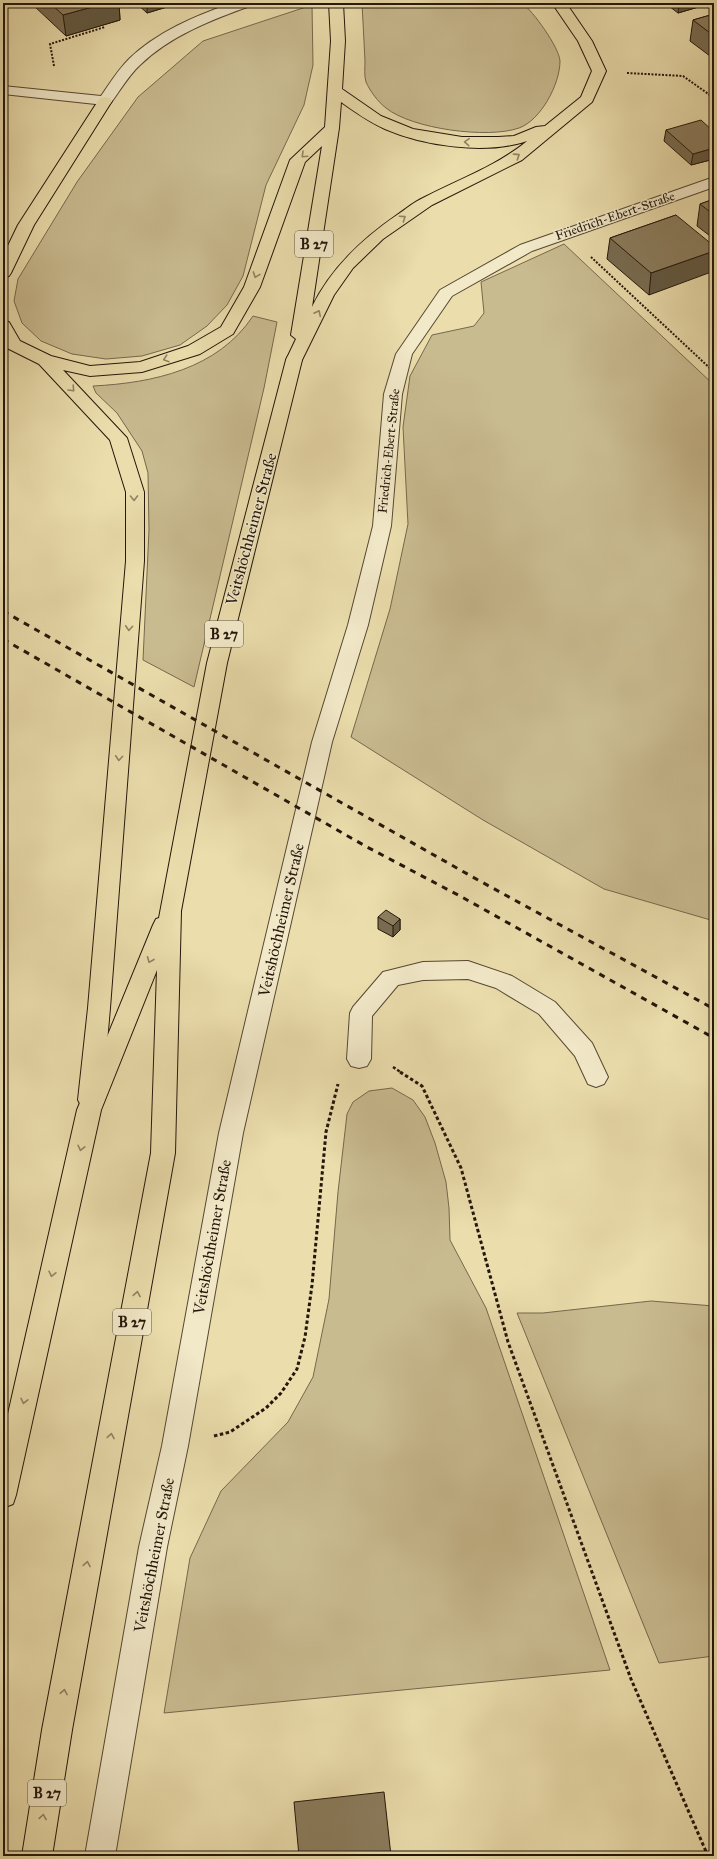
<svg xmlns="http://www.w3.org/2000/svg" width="717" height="1859" viewBox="0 0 717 1859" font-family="'IM FELL Great Primer',serif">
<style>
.green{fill:#c9bb90;stroke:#76684d}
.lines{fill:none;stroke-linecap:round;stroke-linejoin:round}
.minor-casing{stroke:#554832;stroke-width:2}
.major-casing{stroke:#23160a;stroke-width:2}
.highway-casing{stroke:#23160a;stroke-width:2}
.path-far2{stroke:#23160a;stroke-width:2;stroke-dasharray:2 1.5;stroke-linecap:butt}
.path-far1{stroke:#23160a;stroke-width:2.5;stroke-dasharray:3 2;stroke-linecap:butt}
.path{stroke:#23160a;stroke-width:3;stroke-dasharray:3.5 2.5;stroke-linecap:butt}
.minor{fill:#f2e9c9;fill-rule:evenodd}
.major{fill:#ebddac;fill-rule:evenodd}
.highway{fill:#ebddac;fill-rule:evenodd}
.rail{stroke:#23160a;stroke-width:3;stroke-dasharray:6 6;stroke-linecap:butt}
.wall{fill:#786c51;stroke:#23160a}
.shaded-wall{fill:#615842;stroke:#23160a}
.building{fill:#8b7d5e;stroke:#23160a}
.oneway{stroke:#918363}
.labels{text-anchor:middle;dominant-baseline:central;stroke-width:3;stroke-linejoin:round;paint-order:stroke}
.far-street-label{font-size:13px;fill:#23160a;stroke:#f2e9c9}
.shield{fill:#f2e9c9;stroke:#615543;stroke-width:1}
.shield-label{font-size:15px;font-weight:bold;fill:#23160a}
.street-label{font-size:16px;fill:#23160a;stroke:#f2e9c9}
</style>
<rect width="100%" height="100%" fill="#ebddac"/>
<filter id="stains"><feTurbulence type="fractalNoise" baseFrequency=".005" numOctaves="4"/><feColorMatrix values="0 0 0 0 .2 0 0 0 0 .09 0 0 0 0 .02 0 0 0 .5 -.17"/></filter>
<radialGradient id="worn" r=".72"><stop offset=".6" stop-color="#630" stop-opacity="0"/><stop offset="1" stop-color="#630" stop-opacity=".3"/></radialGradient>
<!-- green -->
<path class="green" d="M362,3H522C533,11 559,47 560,61C560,84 541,120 519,128C488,139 412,129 386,108C378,102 370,91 366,82C364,76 365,67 365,61C364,42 363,22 362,3Z
M312,5L313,65L304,105L266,185L243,276L227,305L207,326L180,345L142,356L106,359L72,354L41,341L22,323L14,301L18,279L77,182L138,97L203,41Z
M564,244L714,385V921L604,889L483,820L351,737L390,609L408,524L403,427L410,376L432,335L474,326L484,313L481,282Z
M253,316L277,322L264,388L194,687L143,660L149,530L148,473L142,451L117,413L96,393L93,386C153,383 218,369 253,316Z
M392,1088L413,1100L425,1117L435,1143L446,1182L449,1208L450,1240L486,1308L610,1670L164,1713L190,1558L221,1491L288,1422L313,1377L329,1299L338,1192L347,1114L353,1102L369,1091Z
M651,1301L714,1306V1656L659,1663L517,1313H543Z"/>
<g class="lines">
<!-- minor casing -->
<g class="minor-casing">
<path id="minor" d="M232,3H252L250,6C211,20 170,36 140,65C128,76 120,91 110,104L105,105L3,94V86L101,96C110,83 118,70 129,59C157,32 195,16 232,3Z
M714,177V187L532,251L452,296L412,354L402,394L391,526L368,625L332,742L243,1133L188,1446L167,1547L115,1856H85L139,1547L162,1446L219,1133L312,742L348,625L373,526L384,394L396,354L440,290L520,245Z
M468,961L512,976L555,1002L592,1043L608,1077L604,1084L596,1087L588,1084L575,1056L539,1014L496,988L468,979L423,980L398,985L372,1016L371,1059L367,1066L359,1068L351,1066L347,1059L350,1013L353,1007L383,972L423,962Z"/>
</g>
<!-- major casing -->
<g class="major-casing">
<path id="major" d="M329,3H343L345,41L342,89L381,116L413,129L462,137H498L514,136L536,127L545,126L581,97L592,71L578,41L552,3H566L592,41L606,71L592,102L522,160L432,205L383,239L353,268L334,295L300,364L294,365L288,364L286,360L296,339L291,335L322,146L305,162L260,287L233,334L200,354L142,372L90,376L63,370L127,438L144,492V561L110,1008L102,1100L98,1107L90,1110L82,1107L78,1100L88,1008L126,561V492L110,440L39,364L7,348L3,341V321L9,322L20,341L51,356L90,366L140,362L188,346L221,327L244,287L290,160L325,127L331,41ZM341,102C355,112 369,122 385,129C424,146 486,155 527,141C497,166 457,180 423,198C414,202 406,209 397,215C362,239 331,268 312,307L339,128Z
M105,97L110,98L112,101L34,225L11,273L9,276L3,278V256L18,225L98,101L100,98Z"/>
</g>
<!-- highway casing -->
<g class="highway-casing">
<path id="highway" d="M294,355L300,356L302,360L227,663L181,911L175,1153L72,1730L52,1856H22L42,1730L151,1153L157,970L101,1110L16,1495L13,1504L3,1508V1436L77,1110L153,925L156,919L159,918L207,663L286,360L288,356Z"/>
</g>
<!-- path-far2 -->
<path class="path-far2" d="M54,66L50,44L105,27
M627,73L683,76L714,98
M591,257L714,372"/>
<!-- path-far1 -->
<path class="path-far1" d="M393,1067L402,1073"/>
<!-- path -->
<path class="path" d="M400,1072L422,1086L461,1168L508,1342L631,1679L708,1856
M214,1436L230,1432L266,1408L281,1393L297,1369L305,1337L312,1285L326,1132L338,1084"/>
<!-- minor -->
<use href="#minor" class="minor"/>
<!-- major -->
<use href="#major" class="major"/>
<!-- highway -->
<use href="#highway" class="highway"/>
<!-- rail -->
<path class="rail" d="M3,611L478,880L714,1009
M3,639L367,847L460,896L714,1038"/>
</g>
<!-- wall -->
<path class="wall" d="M33,3H119L120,20L66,36L33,5Z
M136,3H180L147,13Z
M665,3H712L678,13Z
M714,14V59L690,41L693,20Z
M713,116H714V130L712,128Z
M666,130L714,132V159L691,165L664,141Z
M714,199V239L697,226L700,204Z
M676,215L649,295L607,259L610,238Z
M378,917L400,919V930L393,937L378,929Z"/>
<!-- shaded-wall -->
<path class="shaded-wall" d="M107,3H119L120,20L66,36L63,15Z
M147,3H180L147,13Z
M679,3H712L678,13Z
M714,148V159L691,165L693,154Z
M714,251V271L649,295L651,273Z
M400,919V930L393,937V926Z"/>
<!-- building -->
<path class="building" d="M50,3H107L63,15Z
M714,14V36L693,20Z
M701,120L714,132V148L693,154L666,130Z
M714,199V215L700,204Z
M676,215L714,246V251L651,273L610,238Z
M386,910L400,919L393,926L378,917Z
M384,1792L391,1856H299L294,1802Z"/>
<!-- one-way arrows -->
<defs><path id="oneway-chevron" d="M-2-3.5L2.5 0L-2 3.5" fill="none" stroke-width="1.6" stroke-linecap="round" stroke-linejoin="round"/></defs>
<g class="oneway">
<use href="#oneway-chevron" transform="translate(467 142) rotate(-176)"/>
<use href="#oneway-chevron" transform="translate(304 155) rotate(137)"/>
<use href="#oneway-chevron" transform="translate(517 156) rotate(-33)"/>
<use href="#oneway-chevron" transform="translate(403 218) rotate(-34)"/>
<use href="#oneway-chevron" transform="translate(256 275) rotate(110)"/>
<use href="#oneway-chevron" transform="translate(318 313) rotate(-64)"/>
<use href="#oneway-chevron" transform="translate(166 359) rotate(162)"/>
<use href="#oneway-chevron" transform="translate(72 389) rotate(47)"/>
<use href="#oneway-chevron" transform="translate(134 498) rotate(89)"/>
<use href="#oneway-chevron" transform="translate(129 628) rotate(94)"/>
<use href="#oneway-chevron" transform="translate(119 758) rotate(94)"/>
<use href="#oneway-chevron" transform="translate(150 960) rotate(112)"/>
<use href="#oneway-chevron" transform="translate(81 1148) rotate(103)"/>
<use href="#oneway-chevron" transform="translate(52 1274) rotate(103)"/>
<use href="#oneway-chevron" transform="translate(137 1294) rotate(-80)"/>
<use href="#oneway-chevron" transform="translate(24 1401) rotate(103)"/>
<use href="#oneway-chevron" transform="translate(111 1436) rotate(-80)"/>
<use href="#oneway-chevron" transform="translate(87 1564) rotate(-80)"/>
<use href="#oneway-chevron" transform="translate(64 1692) rotate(-80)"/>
<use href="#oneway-chevron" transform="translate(43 1817) rotate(-81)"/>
</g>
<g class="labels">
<!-- far-street labels -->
<g class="far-street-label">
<text transform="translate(615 216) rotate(-19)">Friedrich-Ebert-Straße</text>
<text transform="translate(389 451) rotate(-84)">Friedrich-Ebert-Straße</text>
</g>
<!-- shield labels -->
<g class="shield">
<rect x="295" y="231" width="38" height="26" rx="3"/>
<rect x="205" y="621" width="38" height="26" rx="3"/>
<rect x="113" y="1309" width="38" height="26" rx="3"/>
<rect x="28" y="1780" width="38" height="26" rx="3"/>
</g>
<g class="shield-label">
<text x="314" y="244">B 27</text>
<text x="224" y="634">B 27</text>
<text x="132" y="1322">B 27</text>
<text x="47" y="1793">B 27</text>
</g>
<!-- street labels -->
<g class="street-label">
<text transform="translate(251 529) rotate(-75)">Veitshöchheimer Straße</text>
<text transform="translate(281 920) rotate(-77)">Veitshöchheimer Straße</text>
<text transform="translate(212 1237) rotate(-80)">Veitshöchheimer Straße</text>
<text transform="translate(154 1555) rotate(-79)">Veitshöchheimer Straße</text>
</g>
</g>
<!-- margin -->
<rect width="717" height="1859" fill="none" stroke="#ebddac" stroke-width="16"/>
<rect x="4" y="4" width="709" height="1851" fill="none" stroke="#23160a" stroke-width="2"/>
<rect x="8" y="8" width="701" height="1843" fill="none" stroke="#23160a"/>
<rect width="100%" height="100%" filter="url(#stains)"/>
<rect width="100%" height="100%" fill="url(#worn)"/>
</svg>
